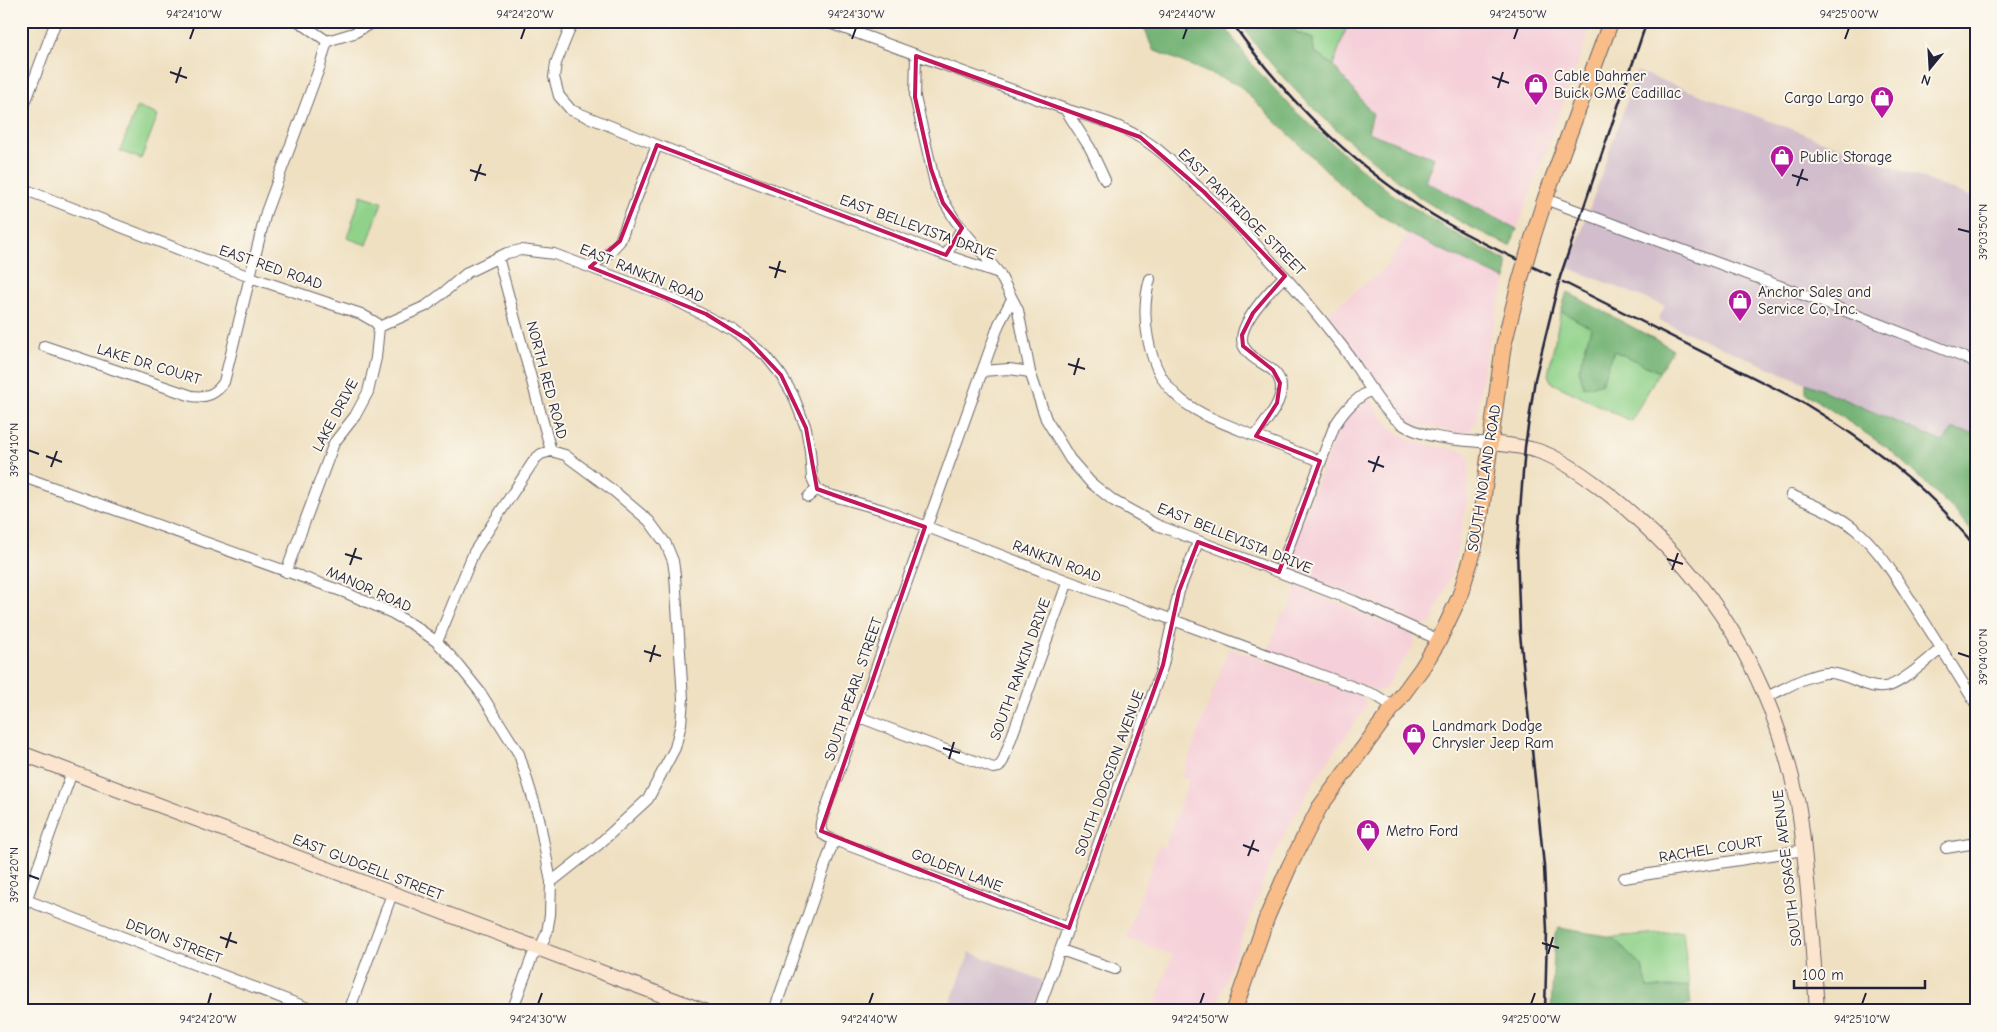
<svg xmlns="http://www.w3.org/2000/svg" width="1997" height="1032" viewBox="0 0 1997 1032" font-family="'Comic Neue',sans-serif">
<style>
.built{fill:#f5cfd9}
.industrial{fill:#d1bdcb}
.green{fill:#90d28a;stroke:#597a62}
.forest{fill:#74b476;stroke:#4b6b58}
.lines{fill:none;stroke-linecap:round;stroke-linejoin:round}
.street-casing{stroke:#6a646a;stroke-width:12}
.secondary-casing{stroke:#6a646a;stroke-width:16}
.primary-casing{stroke:#6a646a;stroke-width:17}
.street{stroke:#fff;stroke-width:10}
.secondary{stroke:#fce5cf;stroke-width:14}
.primary{stroke:#f8bd88;stroke-width:15}
.rail{stroke:#22223b;stroke-width:2.5}
.primary-bridge-casing{stroke:#6a646a;stroke-width:17;stroke-linecap:butt}
.primary-bridge{stroke:#f8bd88;stroke-width:15}
.marked{fill:none;stroke:#c2185b;stroke-width:4;stroke-linejoin:round}
.ticks{fill:none;stroke:#22223b;stroke-width:2}
.labels{text-anchor:middle;dominant-baseline:central;stroke-width:4;stroke-linejoin:round;paint-order:stroke}
.poi-label{font-size:15px;fill:#22223b;stroke:#fbf7ec;text-anchor:start}
.street-label{font-size:15px;fill:#22223b;stroke:#fbf7ec}
.neatline{fill:none;stroke:#22223b;stroke-width:2}
.ticks-label{font-size:12px;text-anchor:middle;fill:#22223b}
</style>
<rect width="100%" height="100%" fill="#fbf7ec"/>
<filter id="ink" filterUnits="userSpaceOnUse"><feTurbulence type="fractalNoise" baseFrequency=".02" numOctaves="2"/><feDisplacementMap in="SourceGraphic" scale="10" xChannelSelector="R" yChannelSelector="G"/><feConvolveMatrix kernelMatrix="1 2 1 2 8 2 1 2 1" color-interpolation-filters="sRGB"/></filter>
<filter id="wash" filterUnits="userSpaceOnUse"><feTurbulence type="fractalNoise" baseFrequency=".0096" numOctaves="4" result="noise"/><feDisplacementMap in="SourceGraphic" scale="20" xChannelSelector="R" yChannelSelector="G"/><feGaussianBlur stdDeviation="1.12" result="paint"/><feColorMatrix in="noise" values="0 0 0 0 0 0 0 0 0 0 0 0 0 0 0 0 0 1.4 0 .05"/><feComposite in="paint" operator="in"/></filter>
<g filter="url(#wash)">
<rect width="100%" height="100%" fill="#efe0c1"/>
<!-- built -->
<path class="built" d="M1349,21H1593L1517,229L1424,181L1433,158L1367,132L1333,65Z
M1408,234L1506,280L1486,352L1476,422L1466,434L1414,424L1399,411L1327,314L1386,267Z
M1366,398L1372,401L1379,414L1393,429L1409,440L1423,444L1457,450L1465,452L1469,456L1467,499L1453,569L1432,621L1427,624H1419L1399,612L1305,577L1288,567L1287,561L1337,431L1345,416Z
M1297,587L1410,632L1414,638L1415,644L1383,690L1379,691L1268,652L1282,613L1286,615Z
M1229,648L1357,695L1363,699L1366,703V707L1315,779L1293,818L1269,867L1214,1011H1153L1172,955L1126,938L1159,845L1165,847L1189,780L1182,777Z"/>
<!-- industrial -->
<path class="industrial" d="M1637,71L1972,197L1976,188V434L1953,429L1943,442L1658,320L1665,306L1569,268Z
M970,952L1044,981L1033,1011H947Z"/>
<!-- green -->
<path class="green" d="M1286,21H1349L1333,65L1314,52L1313,39L1296,32Z
M137,107L158,115L141,159L120,151Z
M361,195L382,202L367,245L347,238Z
M1561,311L1591,328L1579,370L1601,384L1614,350L1659,372L1631,421L1552,383L1548,375Z
M1683,931L1689,986L1648,989L1642,966L1612,937Z"/>
<!-- forest -->
<path class="forest" d="M1145,21H1221L1253,66L1296,112L1358,166L1396,197L1454,233L1507,261L1506,280L1408,234L1351,194L1238,85L1153,50L1143,24Z
M1239,21H1286L1296,32L1313,39L1314,52L1333,65L1373,114L1368,132L1434,158L1425,181L1517,229L1510,246C1479,232 1448,216 1419,197C1405,187 1391,175 1377,164C1326,122 1276,77 1239,21Z
M1567,292L1673,349L1659,372L1614,351L1601,384L1584,387L1579,370L1591,328L1561,311Z
M1806,383L1943,442L1953,429L1976,434V537L1955,511L1889,449L1806,393Z
M1559,928L1612,937L1642,966L1648,988L1689,986L1691,1005L1656,1011H1551L1555,934Z"/>
</g>
<g filter="url(#ink)">
<g class="lines">
<!-- street casing -->
<g class="street-casing">
<path id="street" d="M298,21L327,41
M573,21L556,63L554,77L559,96L571,110L657,145L937,252L999,273L1018,310L1030,372L1046,419L1070,459L1091,483L1114,501L1157,525L1354,601L1439,640
M824,21L1065,109L1090,148L1105,180
M327,41L354,33L375,21
M916,56L915,97L936,188L955,220L999,273
M1065,109C1090,117 1116,123 1139,137C1161,149 1179,169 1197,186C1250,235 1298,289 1342,346C1360,369 1380,412 1405,426C1430,440 1462,440 1490,443
M21,114L56,21
M21,188L250,277L361,314L375,322L379,327
M1545,199L1820,301L1976,362
M946,255L962,228
M498,257L551,451L565,455L615,492L649,521L666,544L673,561L675,575L683,699L681,724L675,748L648,799L598,845L551,882
M590,267L607,255L620,241L657,145
M1150,279C1144,300 1144,318 1148,339C1159,398 1194,412 1245,432C1270,442 1295,451 1320,461
M1012,299L999,324L821,822C819,834 824,836 834,840L1069,928
M379,327L426,306L443,293L468,272L507,253L521,250L554,254L669,297L733,330L766,356L781,375L793,395L806,428L810,451L812,478L817,489L823,493L883,510L1068,581L1375,695L1394,707
M44,346L192,396C207,398 216,394 224,382L266,212L320,66L327,41
M982,371L1009,369L1030,372
M1256,436C1264,422 1281,406 1281,388C1281,365 1253,365 1244,347C1233,328 1272,288 1285,276
M21,476L344,592L392,613L413,625L437,642L456,662L480,692L519,754L539,818L551,882L550,915L547,932L540,949L532,957L512,1011
M1791,495C1814,505 1835,513 1855,529C1878,548 1895,576 1911,601C1933,635 1955,670 1976,704
M808,497L817,489
M286,572L334,443L355,416L368,392L376,358L379,327
M1279,572L1334,427C1344,410 1354,400 1372,389
M437,642L474,552L535,459L541,454L551,451
M1766,697C1783,690 1811,672 1830,673C1851,674 1868,692 1889,686C1906,680 1927,660 1942,648
M859,717L993,768L999,767L1003,761L1068,581
M1946,848L1976,843
M1624,878L1804,850
M21,898L316,1011
M21,915L72,772
M1061,950L1115,969
M349,1011L392,894
M774,1011L834,840
M1038,1011L1163,665L1179,591L1198,542"/>
</g>
<!-- secondary casing -->
<g class="secondary-casing">
<path id="secondary" d="M1490,443C1506,445 1523,446 1538,451C1570,461 1619,501 1643,524C1727,601 1775,692 1798,804C1802,826 1804,849 1806,871C1811,918 1814,964 1817,1011
M21,753L704,1011"/>
</g>
<!-- primary casing -->
<g class="primary-casing">
<path id="primary" d="M1530,246L1545,199L1611,21
M1234,1011L1267,917L1289,867L1319,808L1422,668L1439,640L1459,598L1473,553L1481,514L1503,348L1519,284"/>
</g>
<!-- street -->
<use href="#street" class="street"/>
<!-- secondary -->
<use href="#secondary" class="secondary"/>
<!-- primary -->
<use href="#primary" class="primary"/>
<!-- rail -->
<path class="rail" d="M1231,21C1287,103 1363,175 1448,224C1481,243 1516,259 1550,275
M1563,282L1802,402C1868,442 1929,487 1976,548
M1545,1011L1547,931L1544,866L1520,634L1517,549L1525,447L1535,379L1560,277L1647,21"/>
<!-- primary-bridge casing -->
<g class="primary-bridge-casing">
<path id="primary-bridge" d="M1519,284L1530,246"/>
</g>
<!-- primary-bridge -->
<use href="#primary-bridge" class="primary-bridge"/>
</g>
</g>
<!-- marked area -->
<path class="marked" d="M916,56L1140,137L1204,192L1285,276L1253,313L1242,335L1243,346L1273,370L1280,383L1277,403L1256,436L1320,461L1279,572L1198,542L1179,591L1163,665L1069,928L821,831L925,527L817,489L806,428L781,375L748,340L706,314L590,267L620,241L657,145L946,255L962,228L943,203L931,169L915,97Z"/>
<!-- ticks -->
<path class="ticks" d="M190,39L194,28M521,39L525,28M852,39L856,28M1183,39L1187,28M1514,39L1518,28M1845,39L1849,28M170,72L187,78M1492,77L1509,83M176,83L181,67M1498,88L1503,72M470,170L486,175M1792,175L1808,180M475,181L481,164M1797,186L1803,169M1958,229L1970,232M769,267L786,272M775,278L780,261M1068,364L1085,369M1074,375L1079,358M28,450L39,454M46,456L62,462M1368,461L1384,467M51,467L57,451M1373,472L1379,456M345,554L362,559M1667,559L1683,564M350,565L356,548M1672,570L1678,553M644,651L661,656M1958,653L1970,657M650,662L655,645M943,748L960,753M949,759L954,742M1243,845L1259,851M1248,856L1254,840M28,875L39,879M220,937L237,943M1542,943L1559,948M226,948L231,932M1548,954L1553,937M208,1004L211,993M538,1004L542,993M869,1004L873,993M1200,1004L1204,993M1531,1004L1535,993M1862,1004L1866,993"/>
<!-- icons -->
<defs>
<g id="shop-pin" transform="scale(1.25)"><path d="M0 17L-7.5 6A9.5 9.5 0 1 1 7.5 6Z" fill="#b5179e" stroke="#fbf7ec"/><path d="M-5-2.5h2.3a2.7 3.5 0 0 1 5.4 0H5L5.5 6h-11ZM-1.5-2.5h3a1.5 2.3 0 0 0-3 0Z" fill="#fff"/></g>
</defs>
<g fill-rule="evenodd">
<use href="#shop-pin" x="1536" y="85"/>
<use href="#shop-pin" x="1882" y="98"/>
<use href="#shop-pin" x="1782" y="157"/>
<use href="#shop-pin" x="1740" y="301"/>
<use href="#shop-pin" x="1414" y="735"/>
<use href="#shop-pin" x="1368" y="831"/>
</g>
<g class="labels">
<!-- poi labels -->
<g class="poi-label">
<text x="1554" y="76">Cable Dahmer<tspan x="1554" dy="17">Buick GMC Cadillac</tspan></text>
<text x="1864" y="98" text-anchor="end">Cargo Largo</text>
<text x="1800" y="157">Public Storage</text>
<text x="1758" y="292">Anchor Sales and<tspan x="1758" dy="17">Service Co, Inc.</tspan></text>
<text x="1432" y="726">Landmark Dodge<tspan x="1432" dy="17">Chrysler Jeep Ram</tspan></text>
<text x="1386" y="831">Metro Ford</text>
</g>
<!-- street labels -->
<g class="street-label">
<text transform="translate(1242 212) rotate(45)">EAST PARTRIDGE STREET</text>
<text transform="translate(918 227) rotate(20)">EAST BELLEVISTA DRIVE</text>
<text transform="translate(271 267) rotate(19)">EAST RED ROAD</text>
<text transform="translate(642 273) rotate(22)">EAST RANKIN ROAD</text>
<text transform="translate(149 364) rotate(17)">LAKE DR COURT</text>
<text transform="translate(547 380) rotate(75)">NORTH RED ROAD</text>
<text transform="translate(335 415) rotate(-62)">LAKE DRIVE</text>
<text transform="translate(1484 478) rotate(-81)">SOUTH NOLAND ROAD</text>
<text transform="translate(1235 538) rotate(22)">EAST BELLEVISTA DRIVE</text>
<text transform="translate(1057 561) rotate(21)">RANKIN ROAD</text>
<text transform="translate(369 589) rotate(24)">MANOR ROAD</text>
<text transform="translate(1020 669) rotate(-70)">SOUTH RANKIN DRIVE</text>
<text transform="translate(853 689) rotate(-71)">SOUTH PEARL STREET</text>
<text transform="translate(1109 773) rotate(-70)">SOUTH DODGION AVENUE</text>
<text transform="translate(1711 849) rotate(-9)">RACHEL COURT</text>
<text transform="translate(368 867) rotate(21)">EAST GUDGELL STREET</text>
<text transform="translate(1787 868) rotate(-97)">SOUTH OSAGE AVENUE</text>
<text transform="translate(957 870) rotate(21)">GOLDEN LANE</text>
<text transform="translate(174 941) rotate(21)">DEVON STREET</text>
</g>
</g>
<!-- margin -->
<rect width="1997" height="1032" fill="none" stroke="#fbf7ec" stroke-width="55"/>
<!-- north arrow -->
<g transform="translate(1930 68) rotate(198)" stroke="#fbf7ec" stroke-width="4" paint-order="stroke">
<path d="M0-4L9 19L0 12L-9 19Z" fill="#22223b"/>
<text y="-8" font-size="14" font-weight="bold" text-anchor="middle" fill="#22223b">N</text>
</g>
<!-- scale -->
<path d="M1794 980v8h131v-8" fill="none" stroke="#22223b" stroke-width="2.5"/>
<text x="1802" y="980" font-size="15" fill="#22223b" stroke="#fbf7ec" stroke-width="4" paint-order="stroke">100 m</text>
<rect x="28" y="28" width="1942" height="976" class="neatline"/>
<g class="ticks-label">
<text x="194" y="18">94°24'10"W</text>
<text x="525" y="18">94°24'20"W</text>
<text x="856" y="18">94°24'30"W</text>
<text x="1187" y="18">94°24'40"W</text>
<text x="1518" y="18">94°24'50"W</text>
<text x="1849" y="18">94°25'00"W</text>
<text transform="translate(1983 232) rotate(-90)" y="4">39°03'50"N</text>
<text transform="translate(14 450) rotate(-90)" y="4">39°04'10"N</text>
<text transform="translate(1983 657) rotate(-90)" y="4">39°04'00"N</text>
<text transform="translate(14 875) rotate(-90)" y="4">39°04'20"N</text>
<text x="208" y="1023">94°24'20"W</text>
<text x="538" y="1023">94°24'30"W</text>
<text x="869" y="1023">94°24'40"W</text>
<text x="1200" y="1023">94°24'50"W</text>
<text x="1531" y="1023">94°25'00"W</text>
<text x="1862" y="1023">94°25'10"W</text>
</g>
</svg>
